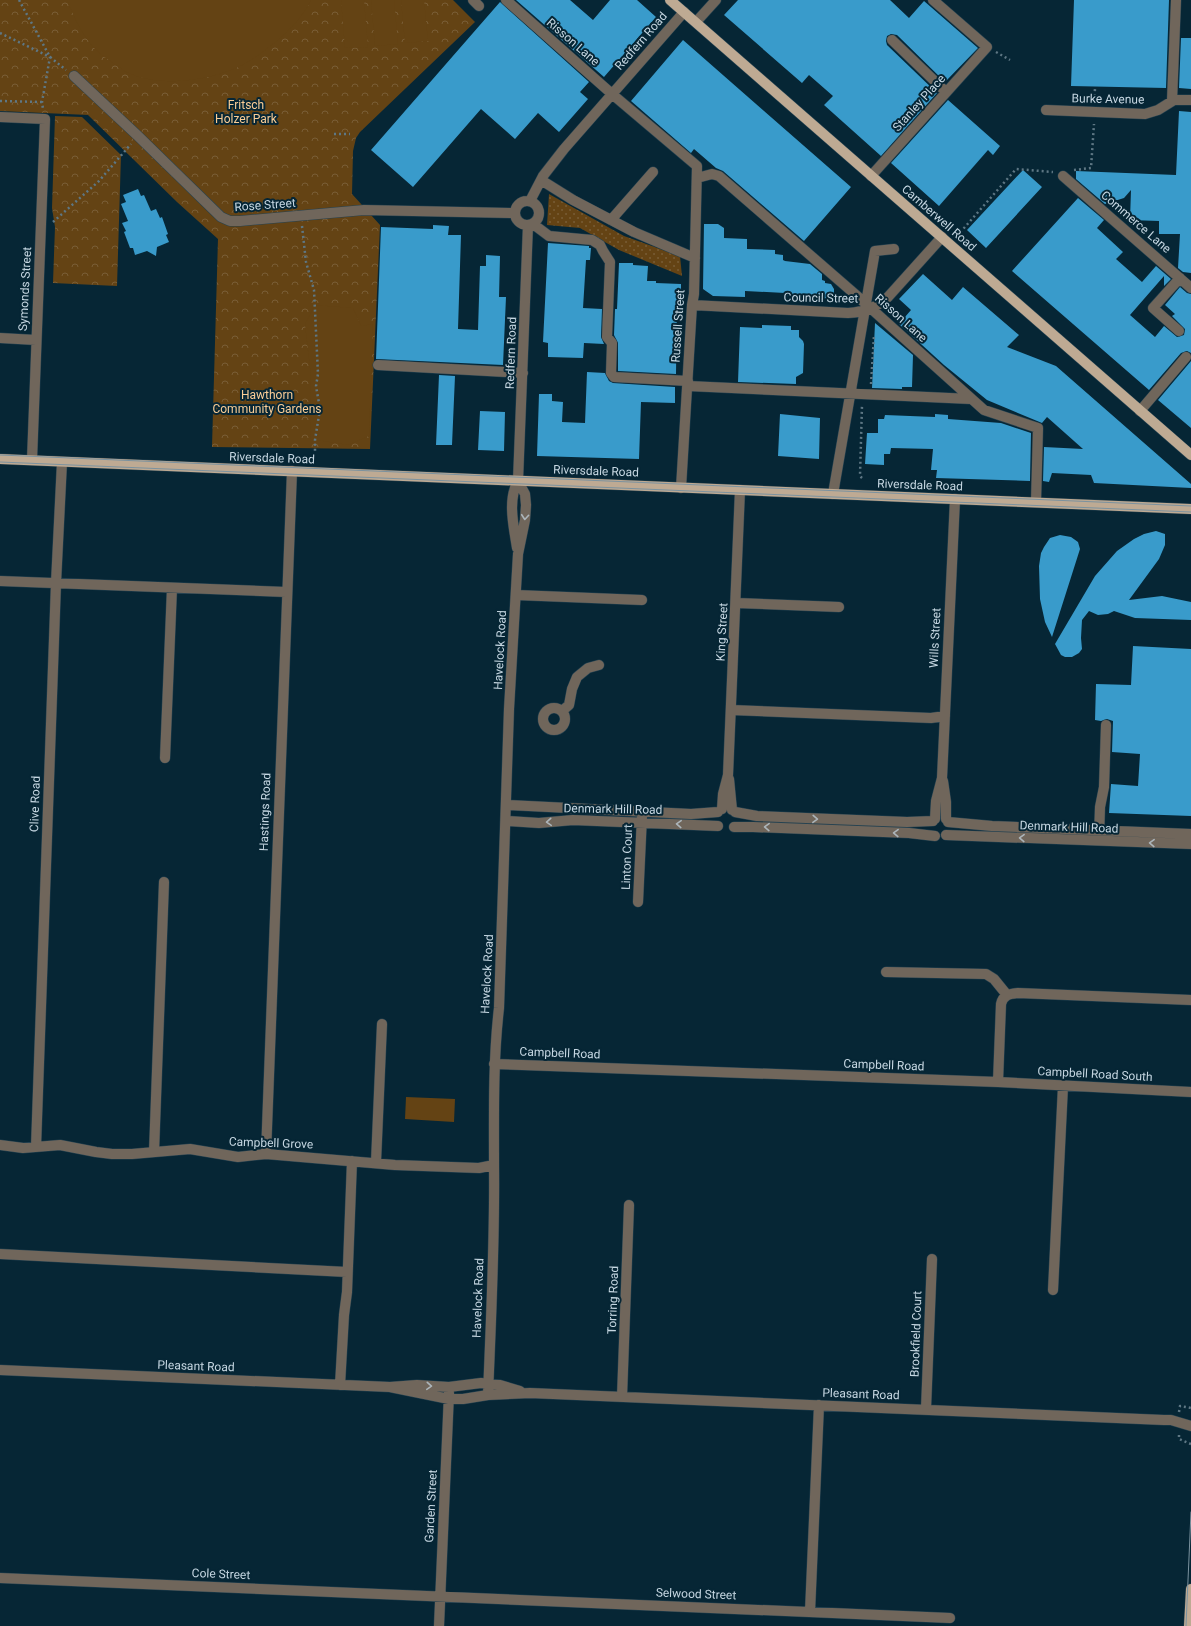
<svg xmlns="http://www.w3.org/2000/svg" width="1191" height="1626" viewBox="0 0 1191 1626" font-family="Roboto,sans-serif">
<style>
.grass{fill:url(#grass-dots)}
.park{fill:url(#park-crowns)}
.pitch{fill:#644314}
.building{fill:#399bcb}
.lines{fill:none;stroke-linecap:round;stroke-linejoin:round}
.minor-casing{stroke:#254251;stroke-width:11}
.major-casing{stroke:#254251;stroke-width:11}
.path{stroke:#5e7784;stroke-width:2.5;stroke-dasharray:2 3;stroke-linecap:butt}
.minor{stroke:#70665b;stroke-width:10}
.major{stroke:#beaa93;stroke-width:10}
.tram{stroke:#7b929f;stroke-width:1}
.oneway{stroke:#acb5ba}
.labels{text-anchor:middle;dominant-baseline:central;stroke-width:4;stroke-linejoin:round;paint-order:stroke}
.street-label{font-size:12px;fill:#c6d7e2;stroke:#062635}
.park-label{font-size:12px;fill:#facd96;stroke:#062635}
</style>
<defs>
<pattern id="grass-dots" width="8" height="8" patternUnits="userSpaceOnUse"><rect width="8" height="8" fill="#644314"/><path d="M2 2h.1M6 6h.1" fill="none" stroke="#795d36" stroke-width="1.8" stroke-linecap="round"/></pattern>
<pattern id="park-crowns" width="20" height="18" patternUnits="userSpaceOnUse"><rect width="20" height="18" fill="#644314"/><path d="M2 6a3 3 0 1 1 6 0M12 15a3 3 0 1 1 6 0" fill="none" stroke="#795d36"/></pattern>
</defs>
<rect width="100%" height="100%" fill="#062635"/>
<!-- grass -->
<path class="grass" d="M549,194L624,236L680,256L682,276L619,250L580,228L547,225Z"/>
<!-- park -->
<path class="park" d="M0,0H453L475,22L360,132L356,138L353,151L352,194L380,225L370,449L212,447L218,239L177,202L88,115L0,111Z
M55,116L82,117L121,155L117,286L53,283L55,227L52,208Z"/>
<!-- pitch -->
<path class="pitch" d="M67,0H311C304,15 291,29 278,40C268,48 258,56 246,63C216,80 164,88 131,74C125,72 119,67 113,63C108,59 101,55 96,50C83,37 74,17 67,0Z
M341,0H364L368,47L345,48Z
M371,0H394L398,44L375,46Z
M401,0H424L428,41L405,43Z
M315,305L353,308L361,326L373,324L369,436L348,445L311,439L310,368L305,324Z
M406,1097L455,1099L454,1122L405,1119Z"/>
<!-- building -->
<path class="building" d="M516,0H570L593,20L610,0H637L656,17L604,77Z
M738,0H890L909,18L924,1L978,48L945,82L897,35L891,34L887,36L886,41L887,45L937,93L881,156L824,105L833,96L809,75L802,83L724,15Z
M1074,0H1169L1166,88L1071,86Z
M500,2L589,82L580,92L588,99L559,132L538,113L515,139L481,109L413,187L371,150Z
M1181,38H1191V89L1179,88Z
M683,40L851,187L804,241L723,171L716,168L694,149L691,153L631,101Z
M948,100L1000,146L993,155L988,150L939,206L891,163Z
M1179,111L1191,112V273L1183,272L1178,268L1180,234H1159V221L1130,220L1131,190L1124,198L1105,204L1076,179V171L1176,175Z
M1023,170L1042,187L986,248L967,230Z
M138,189L141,196L144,195L151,211L156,209L160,218L162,217L168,234L166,235L169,242L157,247L156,256L147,251L135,255L133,248H130L124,232L126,231L122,223L128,221L121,204L126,202L123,195Z
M1078,198L1104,220L1097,228L1123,252L1116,259L1142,282L1156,266L1171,279L1164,286V276L1130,315L1155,337L1164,326L1177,337L1184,335L1185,329L1172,316L1175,314L1165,305L1180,287L1187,293L1191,294V353L1187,351L1181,353L1149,390L1012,271Z
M704,224H718L724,228V238L747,239V249L775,250V254L783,255V260L785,261L810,264L822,274V280L825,281V283L831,284L834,289V299L785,296V293L745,291V297L713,296L703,289Z
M433,225L449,226L448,235H461L458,329L478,330L480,266H486V255L500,256L499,297H506L503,365L376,359L381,227L433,229Z
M548,243L589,246V248H591L590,260H586L583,308L602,309L601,337L604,344L584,343L583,358L548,357V343L543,342Z
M619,263H633V265L648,266L647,281H656V283L681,284V301L677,300L676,374L618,371V343L614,335L615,309H617Z
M923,274L952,300L963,287L1019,335L1007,347L1056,366L1191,484V488L1094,483L1091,475L1052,473L1049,482L1043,481L1044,447L1083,449L1047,417L1042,423L987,400L944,365L899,324L911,310L899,299Z
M875,323L913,355L912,387H902V389L872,388Z
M762,325L791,326V330H799V337L803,341L804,344L803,373L796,377V384L738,382L740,327L762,328Z
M1191,361V428L1158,400Z
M587,372L605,373L609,381L613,383L675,387V403L641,402L639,459L537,456L539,394H552V401L563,402L562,422L585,423Z
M439,375L455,376L452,445H436Z
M480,411L505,412L504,451L478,450Z
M780,414L820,418L819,459L778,456Z
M935,414L948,415V419L1001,423L1031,433L1030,481L936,478L937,470H931L933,449L891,448L890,454H884V465L865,464L867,433H878V419H884L885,415L935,417Z
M1156,531L1165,534V545L1159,559L1129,600L1162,596L1191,602V620L1135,618L1114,611L1108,614L1098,615L1089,611L1082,620L1081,638L1082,649L1079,653L1072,657H1065L1061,655L1055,644L1095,576L1117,551L1134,539L1144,534Z
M1060,535L1071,537L1078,542L1080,549L1052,637L1045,622L1040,599L1039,566L1041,553L1044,547L1050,538Z
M1133,646L1191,649V816L1109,813L1111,784L1138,786L1140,754L1112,752L1113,721L1107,719L1101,721L1095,720L1096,684L1131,685Z"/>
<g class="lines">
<!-- minor casing -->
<g class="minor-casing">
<path id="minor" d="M473,0L479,6
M506,0L612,94L697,166L694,294L692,305L681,488
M696,22L716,0
M892,40L946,92
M74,76L138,136L221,217L230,221H240L364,210L514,213
M1172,101L1176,0
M1046,110L1145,114L1158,110L1174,100H1191
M0,117L45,119L32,460
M871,176L987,47L933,0
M1063,176L1191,288
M697,178L712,174L719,176L856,295L984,410L1038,428L1036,502
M541,180L573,200L634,232L695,258
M515 213a12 12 0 1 1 24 0a12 12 0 1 1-24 0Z
M530,201L543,176L564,149L684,12
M611,220L653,172
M533,224L549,236L592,240L600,245L603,251L610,262L607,337L612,343L611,373L614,377L688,381
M692,305L848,313C864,312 876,308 888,297L942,237
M1179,331L1153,308L1180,278
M0,338L36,340
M378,365L523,373
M688,386L971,399
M1140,411L1186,357
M833,494L875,251L894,249
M517,548C514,528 507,500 518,481L528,225
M0,581L286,592
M516,595L642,600
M736,603L839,607
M543 719a11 11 0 1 1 22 0a11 11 0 1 1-22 0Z
M731,710L931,718L945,716
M562,711L569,705L572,689L577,677L588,668L599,665
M165,758L172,588
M729,779L732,810
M943,781L946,802V819
M507,805L691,814L718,812
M722,809L723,794L728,775L740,490
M735,812L757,816L907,822L933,821
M935,819L936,801L942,778L955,499
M507,821L539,823L573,820L718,826
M948,822L992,826L1191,834
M734,827H753L909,833L935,836
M946,835L1191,844
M1099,837L1100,807L1104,787L1106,725
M638,902L642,816
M886,972L986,974L994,979L1007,995
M494,1064L998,1082L1001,1004C1003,995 1009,994 1018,993L1191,1000
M998,1082L1191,1092
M0,1145L23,1148L60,1145L96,1152L112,1154H132L190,1149L238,1157L266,1154L395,1165L479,1168L494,1165
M36,1147L56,583L62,462
M154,1152L164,882
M266,1154L292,471
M376,1162L382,1024
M0,1254L347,1272
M1053,1290L1063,1086
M0,1370L390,1387L417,1385L449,1387L481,1383L500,1385L520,1391
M340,1385L344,1315L347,1292L352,1161
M390,1387L449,1399H463L488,1395L530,1393L1164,1420H1171L1191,1426
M488,1395C491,1318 495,1241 494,1165C494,1112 493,1060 499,1008L509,709L518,554L525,520L526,505L525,494L518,481
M622,1397L629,1205
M926,1409L932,1259
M0,1578L950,1618
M810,1612L819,1405
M439,1626L449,1393"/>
</g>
<!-- major casing -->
<g class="major-casing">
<path id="major" d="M670,0L1191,455
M0,459L1191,509
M1189,1626L1191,1589"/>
</g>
<!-- path -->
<path class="path" d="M19,0L50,57L66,70
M0,33L50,57L42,102L43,109
M996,52L1010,60
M0,101L42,102
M1094,101L1095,89
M334,134H350
M1074,170L1091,168L1094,124
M53,222L99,181L131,144
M302,226L306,262L314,290L318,374L316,386L320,409L315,440V452
M957,236L1016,169L1053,172
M871,384L874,335
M862,478L860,476L862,405
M1179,1412L1180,1406L1191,1408
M1179,1435V1439L1191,1444"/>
<!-- minor -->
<use href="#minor" class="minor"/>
<!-- major -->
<use href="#major" class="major"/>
<!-- tram -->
<path class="tram" d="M0,455L1191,506
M0,462L1191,512
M1186,1626L1191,1512"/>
</g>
<!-- one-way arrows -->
<defs><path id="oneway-chevron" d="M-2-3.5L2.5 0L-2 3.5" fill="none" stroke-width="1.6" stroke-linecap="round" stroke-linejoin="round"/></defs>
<g class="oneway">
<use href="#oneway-chevron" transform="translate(525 517) rotate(95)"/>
<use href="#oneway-chevron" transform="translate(815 819) rotate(2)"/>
<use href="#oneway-chevron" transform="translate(549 822) rotate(176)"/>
<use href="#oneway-chevron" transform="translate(679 824) rotate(-177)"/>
<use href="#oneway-chevron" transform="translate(767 827) rotate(-178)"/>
<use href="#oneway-chevron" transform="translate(896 833) rotate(-178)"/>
<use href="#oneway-chevron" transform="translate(1022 838) rotate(-178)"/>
<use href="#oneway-chevron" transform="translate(1152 843) rotate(-178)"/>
<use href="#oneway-chevron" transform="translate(429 1386) rotate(4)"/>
</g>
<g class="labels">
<!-- street labels -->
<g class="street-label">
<text transform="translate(641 41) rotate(-49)">Redfern Road</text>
<text transform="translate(573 42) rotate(41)">Risson Lane</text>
<text transform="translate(1108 99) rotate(1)">Burke Avenue</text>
<text transform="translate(919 103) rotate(-48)">Stanley Place</text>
<text transform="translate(265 205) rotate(-4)">Rose Street</text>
<text transform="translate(939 218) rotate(41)">Camberwell Road</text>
<text transform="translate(1136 222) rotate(41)">Commerce Lane</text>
<text transform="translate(25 289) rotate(-87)">Symonds Street</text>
<text transform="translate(821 298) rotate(1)">Council Street</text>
<text transform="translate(901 318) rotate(42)">Risson Lane</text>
<text transform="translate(678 326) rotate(-86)">Russell Street</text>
<text transform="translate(511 353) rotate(-88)">Redfern Road</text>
<text transform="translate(272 458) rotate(2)">Riversdale Road</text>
<text transform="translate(596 471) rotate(2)">Riversdale Road</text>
<text transform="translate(920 485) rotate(2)">Riversdale Road</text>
<text transform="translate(722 632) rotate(-87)">King Street</text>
<text transform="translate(935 638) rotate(-87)">Wills Street</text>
<text transform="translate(500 650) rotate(-87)">Havelock Road</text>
<text transform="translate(35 804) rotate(-88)">Clive Road</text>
<text transform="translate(613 809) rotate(1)">Denmark Hill Road</text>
<text transform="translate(265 812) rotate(-88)">Hastings Road</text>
<text transform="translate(1069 827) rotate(2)">Denmark Hill Road</text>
<text transform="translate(627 857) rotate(-88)">Linton Court</text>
<text transform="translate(487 974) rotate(-87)">Havelock Road</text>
<text transform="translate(560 1053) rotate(2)">Campbell Road</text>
<text transform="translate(884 1065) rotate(2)">Campbell Road</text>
<text transform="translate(1095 1074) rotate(3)">Campbell Road South</text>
<text transform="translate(271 1143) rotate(2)">Campbell Grove</text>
<text transform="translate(478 1298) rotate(-88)">Havelock Road</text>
<text transform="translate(613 1300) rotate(-88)">Torring Road</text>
<text transform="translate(916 1334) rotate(-88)">Brookfield Court</text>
<text transform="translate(196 1366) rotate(2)">Pleasant Road</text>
<text transform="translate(861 1394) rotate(2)">Pleasant Road</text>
<text transform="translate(431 1506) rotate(-87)">Garden Street</text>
<text transform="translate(221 1574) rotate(2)">Cole Street</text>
<text transform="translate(696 1594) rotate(2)">Selwood Street</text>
</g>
<!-- park labels -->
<g class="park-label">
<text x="246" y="105">Fritsch<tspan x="246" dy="14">Holzer Park</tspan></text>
<text x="267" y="395">Hawthorn<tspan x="267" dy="14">Community Gardens</tspan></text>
</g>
</g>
</svg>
